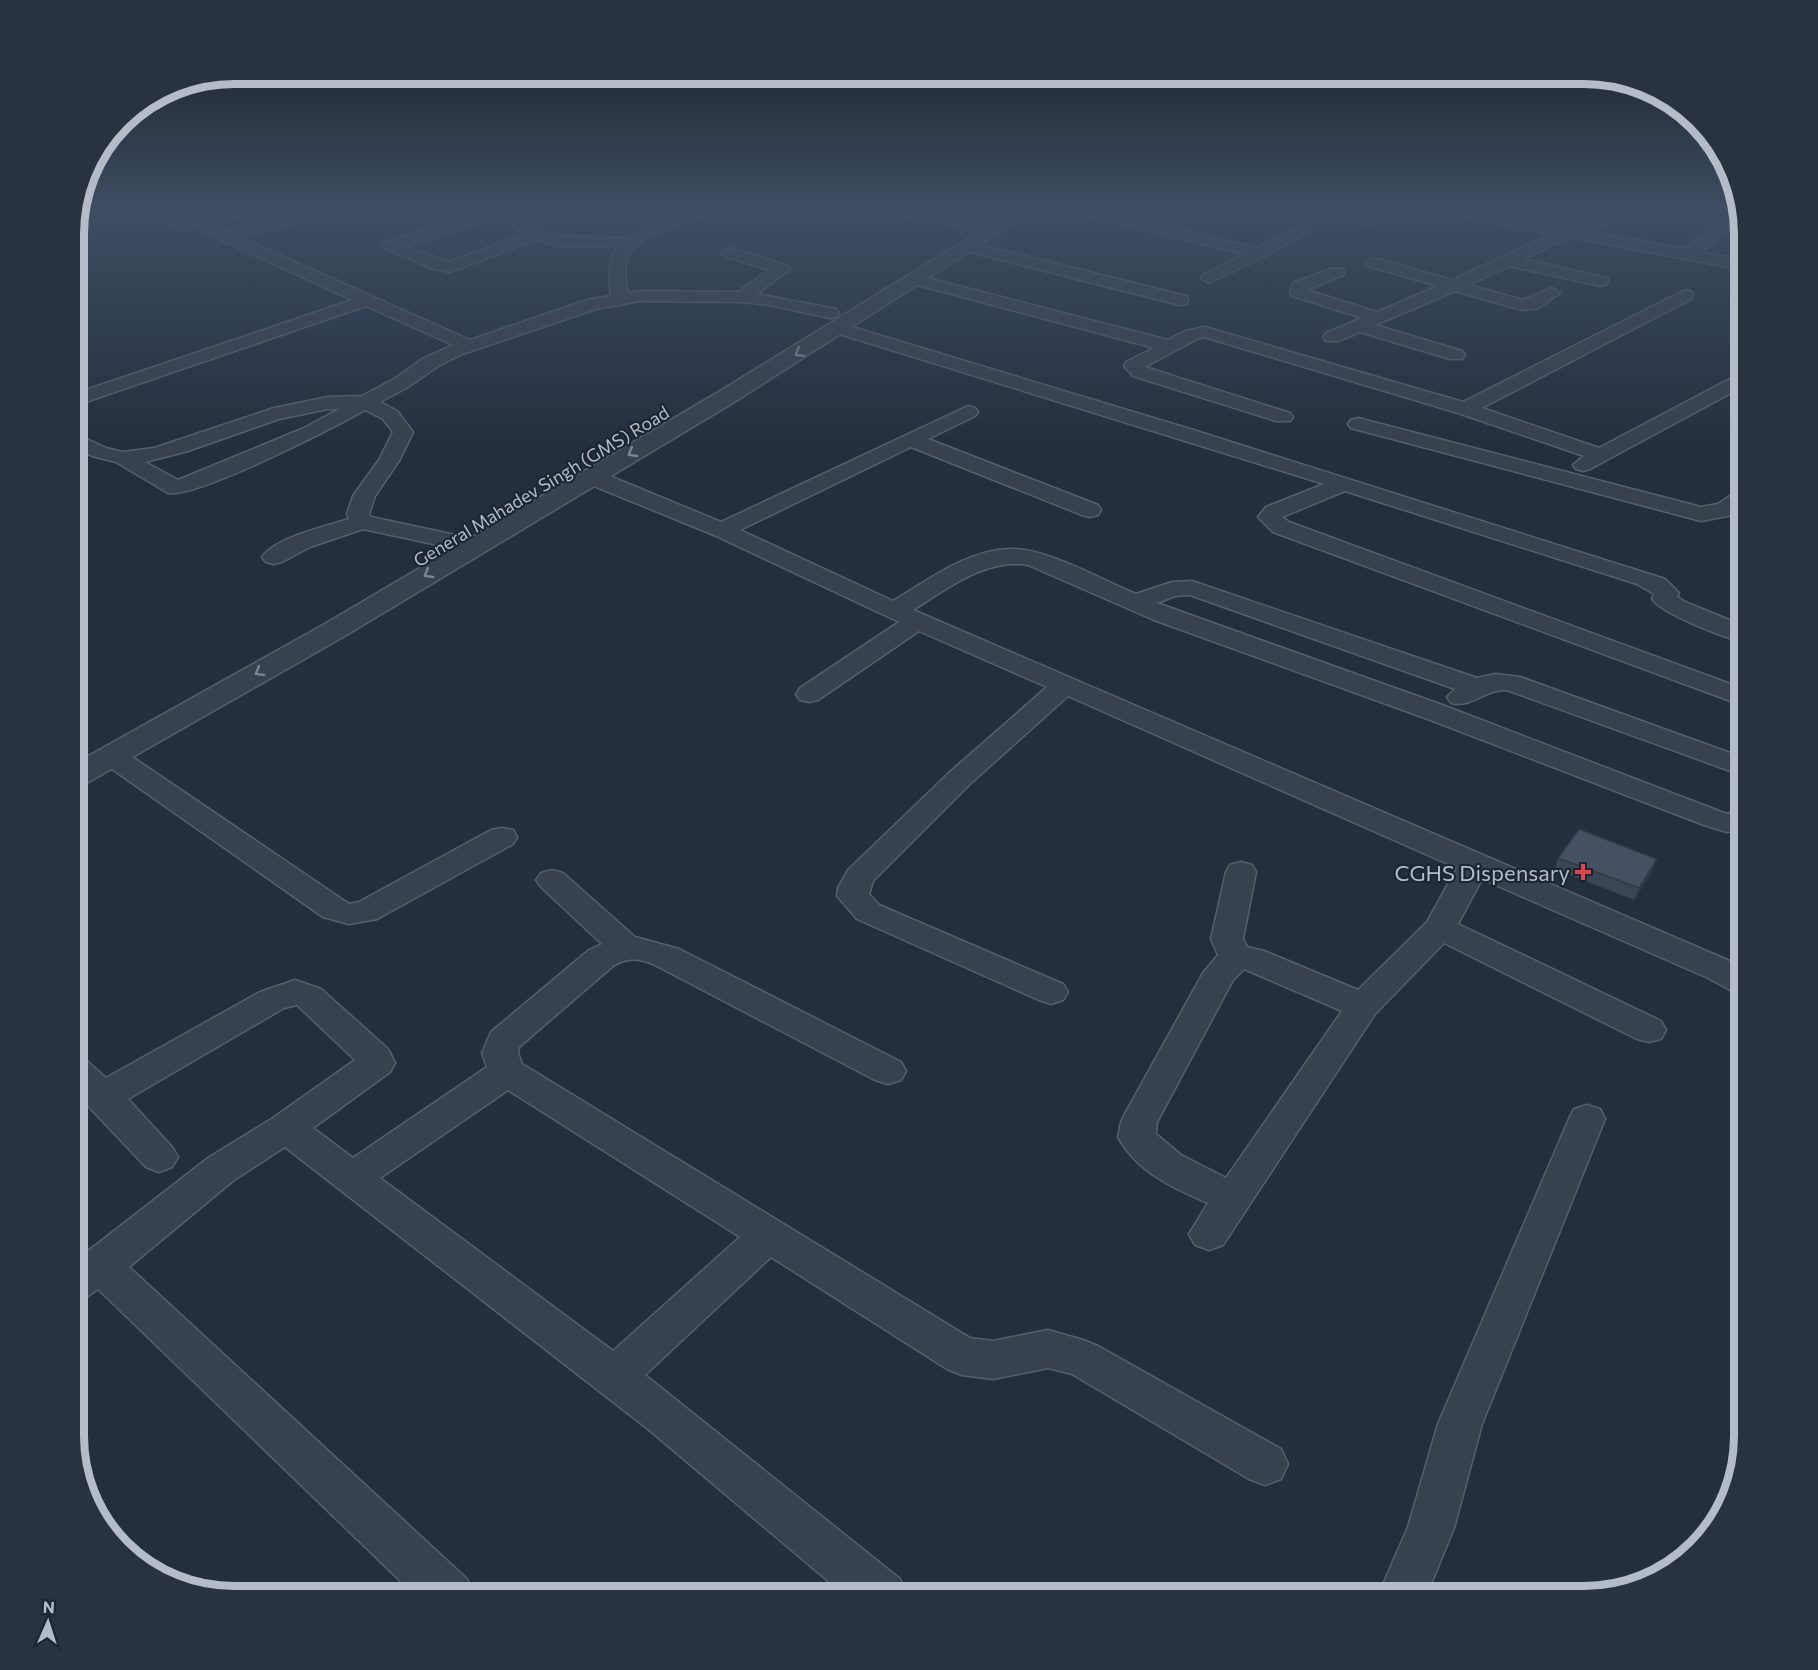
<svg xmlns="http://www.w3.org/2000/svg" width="1818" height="1670" viewBox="0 0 1818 1670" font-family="Commissioner,sans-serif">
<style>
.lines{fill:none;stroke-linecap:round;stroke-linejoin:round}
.minor-casing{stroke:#565f6c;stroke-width:3}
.tertiary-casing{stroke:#565f6c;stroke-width:3}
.minor{fill:#38414e;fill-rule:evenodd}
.tertiary{fill:#38414e;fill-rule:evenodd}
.wall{fill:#3b4654}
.shaded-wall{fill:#303945}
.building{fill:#455162;stroke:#303945;stroke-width:1.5}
.oneway{stroke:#7c8592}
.health-dot{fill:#e0444e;stroke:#1d2633;stroke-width:2}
.labels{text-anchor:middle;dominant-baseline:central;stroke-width:4.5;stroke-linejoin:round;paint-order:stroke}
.far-street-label{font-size:18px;fill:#b4bcc9;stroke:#1d2633}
.poi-label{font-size:22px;fill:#b4bcc9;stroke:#1d2633;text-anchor:end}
.rim{fill:none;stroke:#b4bcc9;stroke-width:8}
</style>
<rect width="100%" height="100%" fill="#242f3e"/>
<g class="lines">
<!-- minor casing -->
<g class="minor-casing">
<path id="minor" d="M225,210H240L241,213L239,216L178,230L170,225L173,222Z
M693,210H718L716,213C693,220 639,232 628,256C623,267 626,281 628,293L640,291L738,292L769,270L724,256L722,253L730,248L788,266L790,269L757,294L836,309L839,313L836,317L830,318L769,305L742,302L640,301L596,309L460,355L438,366L408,387L380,402L397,411L413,432L399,461L375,496L369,514L371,517L460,536L463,541L460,546L452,548L363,529L310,547L282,562L274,564L266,562L262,557C276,537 327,526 349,519L347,514L353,496L379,460L393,432L383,419L365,410C335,427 195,499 168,493L116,462L92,456L74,447V433L106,448L123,452L154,448L274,408L328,397L362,396L394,379L424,358L453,345L366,306L74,406V394L352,300L208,234L205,231L208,228L213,226L226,231L294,215L299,216L301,219L299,222L239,237L470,340L587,300L611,296C609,279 607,262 618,247L555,246L538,239L450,272L434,269L384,248L382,245L384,242L482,214H492L494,217L492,220L405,246L449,262L525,234L512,226L520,221L557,236L627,238L657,222ZM328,409H339L304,428L178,480L145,462L188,451L279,419Z
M888,210H920L978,221L986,226L978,231L895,214Z
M1072,210H1099L1256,248L1296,228H1306L1309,231L1265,256L1209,283L1201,278L1203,275L1244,254L1074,213Z
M1375,210H1394L1369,225H1359L1356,222Z
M1443,210H1476L1581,230L1608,210H1625L1596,233L1685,249L1731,214H1741V220L1701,252L1744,260V270L1570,237L1523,259L1607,278L1609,281L1607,284L1601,286L1509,266L1469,285L1523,300L1552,288L1560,293L1538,308L1522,310L1455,291L1375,325L1462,351L1465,355L1462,359H1450L1360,332L1338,341H1326L1323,337L1326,333L1362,318L1292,296L1290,292L1293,283L1331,269H1343L1345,272L1343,275L1307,290L1377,312L1438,286L1368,266L1366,263L1368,260L1374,258L1452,280L1552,234L1450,214Z
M968,242L1186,296L1188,300L1186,304L1180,305L962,250L960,247L962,244Z
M916,275L1168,340L1185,331L1205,327L1463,402L1685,290L1691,291L1693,295L1691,299L1482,408L1599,448L1737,375L1744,373V386L1590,469L1583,471L1576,469L1573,465L1584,456L1458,413L1204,337L1197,339L1145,367L1290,413L1293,417L1290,421H1276L1133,376L1124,366L1126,362L1154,348L910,283L908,280L910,277Z
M839,323L1190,429L1665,579L1679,593L1677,597L1685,602L1744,626V642C1725,638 1662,614 1652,599L1654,594L1637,584L1345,491L1282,517L1289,522L1744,689V706L1273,532L1258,517L1266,507L1324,484L833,332L830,328L833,324Z
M968,406L975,408L978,412L975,416L928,439L1098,505L1101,510L1098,515L1090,517L1082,515L911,447L740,530L893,601C928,580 967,550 1010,549C1047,548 1101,580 1136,594L1172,582L1192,581L1477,678L1496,674L1520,677L1744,758V776L1507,690C1484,689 1473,708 1451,703L1447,697L1455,689L1190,595L1175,596L1157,603L1445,706L1724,813L1729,814L1734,807L1744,804V829L1727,832L1704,825L1425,718L1154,620L1028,565C985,558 947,589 913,610L1732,962L1744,969V994L1732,991L1708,978L1482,879L1458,924L1661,1021L1666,1030L1661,1039L1649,1042L1637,1039L1444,943L1375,1014L1223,1245L1209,1250L1195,1245L1189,1234L1208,1203C1173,1188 1137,1172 1118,1137L1121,1122L1126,1112L1203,973L1218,955L1211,939L1226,872L1230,865L1241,862L1252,865L1256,872L1243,939L1247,947L1264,951L1358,990L1427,922L1457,868L1068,696L970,784L873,881L869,894L879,905L1063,984L1068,992L1063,1000L1051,1004L1039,1000L857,919L837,896L838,888L848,870L950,772L1047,687L919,631L818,700L809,702L800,700L796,694L800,688L899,622L714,535L584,482L581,477L584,472L592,471L600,472L721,522ZM1244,969L1342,1011L1226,1178L1181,1155L1156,1134L1157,1122L1233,980Z
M1358,418L1701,507L1718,504L1736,492L1744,490V507L1733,515L1701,521L1351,428L1348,424L1351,420Z
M112,748L122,750L349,904L359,902L491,830L502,828L513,830L517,837L513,844L377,919L349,924L323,917L102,762L98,756L102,750Z
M552,870L563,873L635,937L679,949L901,1062L906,1071L901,1080L888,1084L875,1080L655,965C639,958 628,957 613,966L519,1047L518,1053L522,1064L970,1338L993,1341L1048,1330L1083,1340L1098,1346L1281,1449L1288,1464L1281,1479L1265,1485L1249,1479L1072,1374L1048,1368L993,1379L962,1375L947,1369L771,1257L645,1375L900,1579L907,1596H846L648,1429L285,1147L234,1180L129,1267L467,1579L474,1596H416L98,1289L88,1296L74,1301V1262L208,1158L273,1118L355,1060L297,1005L284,1008L128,1099L172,1147L178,1157L172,1167L159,1172L146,1167L74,1091V1057L87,1061L106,1078L260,992L295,980L321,989L388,1049L395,1063L390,1072L313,1128L353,1158L487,1067L482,1053L491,1032L589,950L602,944L541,887L536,880L541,873ZM508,1090L740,1237L613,1351L380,1178Z
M1587,1105L1600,1109L1605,1119L1482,1424L1454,1528L1426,1596H1378L1408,1527L1438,1424L1569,1119L1574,1109Z"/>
</g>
<!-- tertiary casing -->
<g class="tertiary-casing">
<path id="tertiary" d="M1014,210H1034L736,401L343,637L85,784L74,786V764L323,625L720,391Z"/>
</g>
<!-- minor -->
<use href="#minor" class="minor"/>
<!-- tertiary -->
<use href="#tertiary" class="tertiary"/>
</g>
<!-- wall -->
<path class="wall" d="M1558,858L1657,859L1653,870L1634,900L1555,869Z"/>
<!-- shaded-wall -->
<path class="shaded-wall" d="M1657,859L1653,870L1634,900L1639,888Z"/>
<!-- building -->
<path class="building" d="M1579,829L1657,859L1639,888L1558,858Z"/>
<!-- one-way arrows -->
<defs><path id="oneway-chevron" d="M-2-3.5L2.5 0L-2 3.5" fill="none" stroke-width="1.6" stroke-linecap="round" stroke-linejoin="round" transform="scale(1.5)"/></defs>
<g class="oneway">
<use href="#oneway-chevron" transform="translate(799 353) rotate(148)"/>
<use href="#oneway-chevron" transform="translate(632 453) rotate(149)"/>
<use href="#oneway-chevron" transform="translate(428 574) rotate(149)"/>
<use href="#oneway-chevron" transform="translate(259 672) rotate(150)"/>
</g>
<!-- sky -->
<linearGradient id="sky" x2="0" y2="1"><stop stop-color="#141a22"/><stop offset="0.47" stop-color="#3f4d63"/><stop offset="1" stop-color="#3f4d63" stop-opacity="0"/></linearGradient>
<rect width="1818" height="444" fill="url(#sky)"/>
<!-- markers -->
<path class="health-dot" d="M1580 863h6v6h6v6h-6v6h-6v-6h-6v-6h6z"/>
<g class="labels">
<!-- far-street labels -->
<g class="far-street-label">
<text transform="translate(541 486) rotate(-31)">General Mahadev Singh (GMS) Road</text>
</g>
<!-- poi labels -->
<g class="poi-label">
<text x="1570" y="872">CGHS Dispensary</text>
</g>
</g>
<!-- crop -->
<path d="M0 0H1818V1670H0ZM234 84H1584A150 150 0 0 1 1734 234V1436A150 150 0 0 1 1584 1586H234A150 150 0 0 1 84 1436V234A150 150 0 0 1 234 84Z" fill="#29323f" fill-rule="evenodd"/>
<path class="rim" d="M234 84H1584A150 150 0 0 1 1734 234V1436A150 150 0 0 1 1584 1586H234A150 150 0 0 1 84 1436V234A150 150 0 0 1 234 84Z"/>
<!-- north arrow -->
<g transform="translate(48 1622) rotate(3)" stroke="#1d2633" stroke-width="4.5" paint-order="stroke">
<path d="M0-4.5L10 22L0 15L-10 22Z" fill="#b4bcc9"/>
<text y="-9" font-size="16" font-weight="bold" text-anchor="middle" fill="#b4bcc9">N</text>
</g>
</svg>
